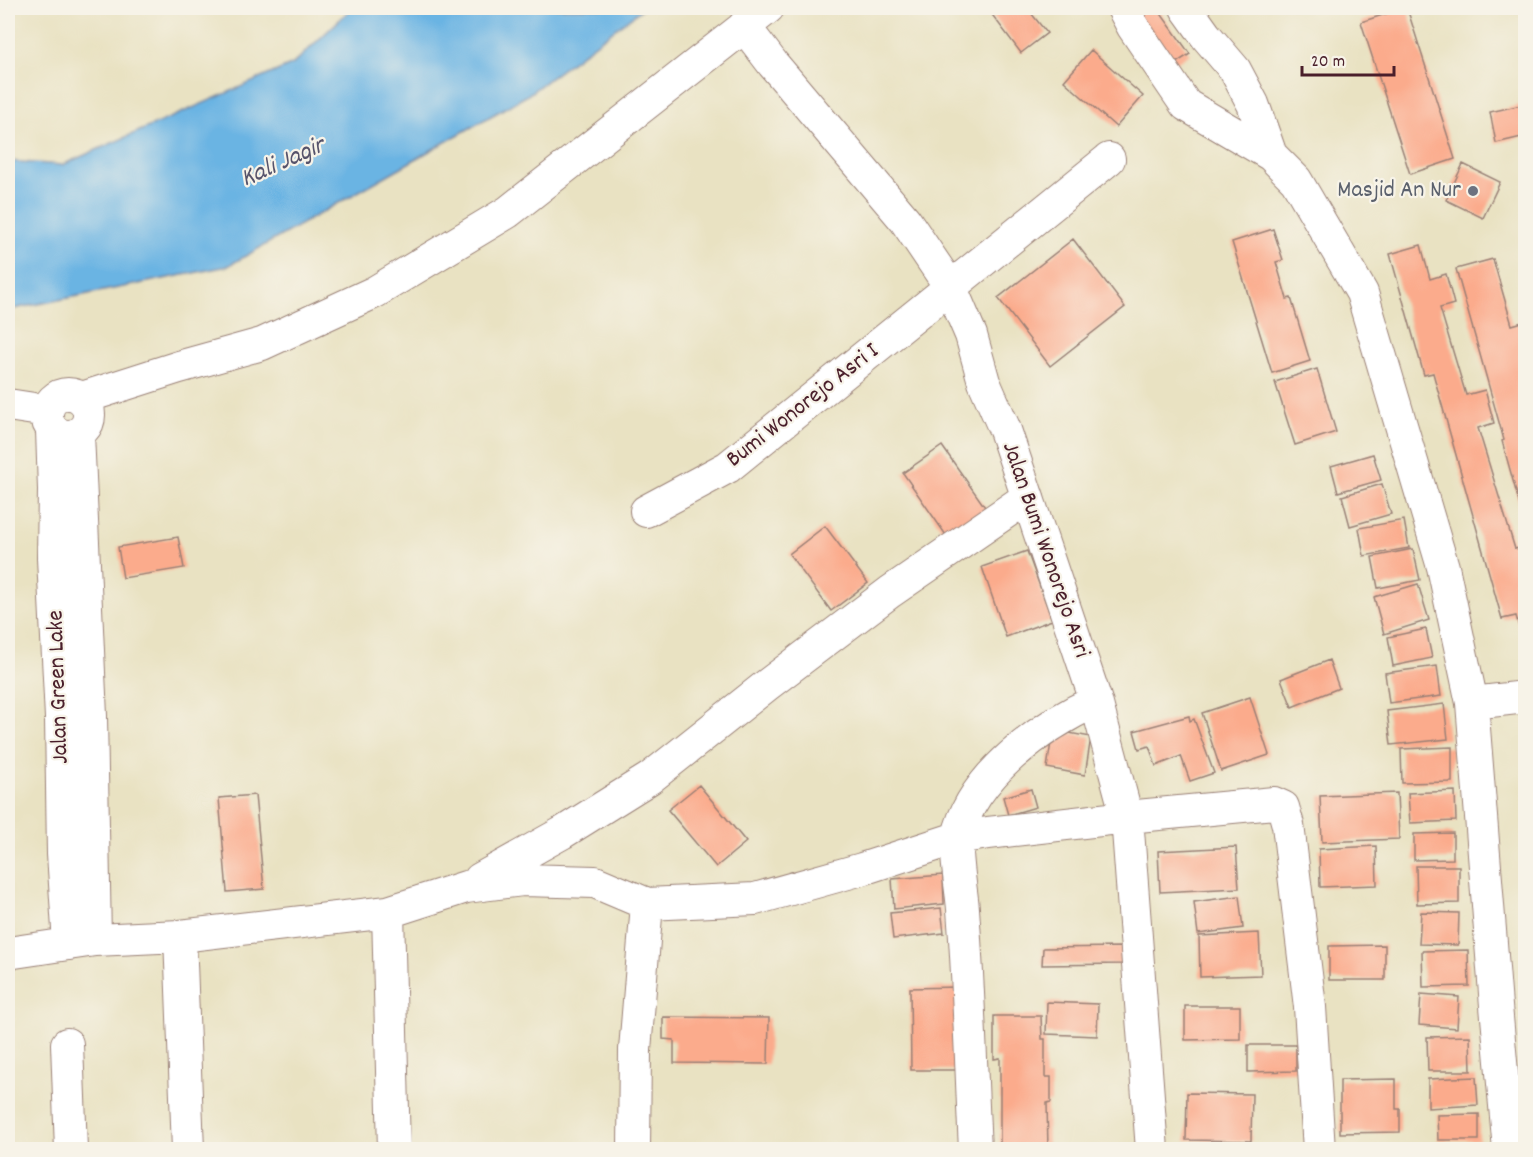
<svg xmlns="http://www.w3.org/2000/svg" width="1533" height="1157" viewBox="0 0 1533 1157" font-family="Dekko,sans-serif">
<style>
.water{fill:#6bb4e3;stroke:#5a6a87;stroke-width:1.5}
.building{fill:#fbab8c}
.lines{fill:none;stroke-linecap:round;stroke-linejoin:round}
.minor-casing{stroke:#9a8076;stroke-width:34}
.minor{stroke:#fff;stroke-width:32}
.worship-dot{fill:#6b7280;stroke:#f7f3e8;stroke-width:2}
.labels{text-anchor:middle;dominant-baseline:central;stroke-width:4.5;stroke-linejoin:round;paint-order:stroke}
.worship-label{font-size:24px;fill:#5b616d;stroke:#f7f3e8;text-anchor:end}
.street-label{font-size:24px;fill:#4a1f2b;stroke:#f7f3e8}
.water-label{font-size:26px;font-style:italic;fill:#56536b;stroke:#f7f3e8}
</style>
<rect width="100%" height="100%" fill="#f7f3e8"/>
<filter id="ink" filterUnits="userSpaceOnUse"><feTurbulence type="fractalNoise" baseFrequency=".0167" numOctaves="2"/><feDisplacementMap in="SourceGraphic" scale="12" xChannelSelector="R" yChannelSelector="G"/><feConvolveMatrix kernelMatrix="1 2 1 2 8 2 1 2 1" color-interpolation-filters="sRGB"/></filter>
<filter id="wash" filterUnits="userSpaceOnUse"><feTurbulence type="fractalNoise" baseFrequency=".008" numOctaves="4" result="noise"/><feDisplacementMap in="SourceGraphic" scale="24" xChannelSelector="R" yChannelSelector="G"/><feGaussianBlur stdDeviation="1.35" result="paint"/><feColorMatrix in="noise" values="0 0 0 0 0 0 0 0 0 0 0 0 0 0 0 0 0 1.4 0 .05"/><feComposite in="paint" operator="in"/></filter>
<g filter="url(#wash)">
<rect width="100%" height="100%" fill="#e9e2c2"/>
<!-- water -->
<path class="water" d="M352,8H643L526,96L228,266L8,310V161L62,165L293,64Z"/>
<g id="blocks">
<!-- building -->
<path class="building" d="M987,8H1027L1047,33L1021,53Z
M1126,8H1157L1190,54L1165,70Z
M1404,8H1407L1455,159L1410,174L1361,22Z
M1091,50L1143,96L1116,127L1064,81Z
M1526,104V136L1496,143L1490,112Z
M1463,164L1500,182L1483,218L1446,200Z
M1273,229L1283,260L1276,262L1287,299L1291,298L1310,361L1272,373L1232,242Z
M1073,239L1125,307L1050,366L998,298Z
M1421,245L1430,279L1446,274L1454,304L1440,308L1466,395L1485,390L1494,423L1478,428L1515,549L1523,547L1526,554V581L1524,582L1526,588V644L1524,645L1516,616L1502,619L1433,373L1424,375L1390,254Z
M1493,259L1512,325L1526,321L1525,524L1502,441L1504,440L1456,269Z
M1317,369L1336,432L1295,445L1275,382Z
M942,446L987,510L948,538L903,473Z
M1373,454L1381,480L1338,492L1331,466Z
M1382,484L1391,514L1350,526L1342,496Z
M1404,520L1409,548L1364,556L1359,528Z
M825,526L868,583L831,611L789,554Z
M178,537L184,568L123,578L118,547Z
M1413,549L1420,580L1378,588L1372,557Z
M1027,551L1052,620L1006,637L982,567Z
M1418,584L1429,620L1384,634L1374,597Z
M1426,629L1432,658L1393,666L1388,637Z
M1329,660L1339,688L1292,707L1281,679Z
M1437,666L1441,696L1389,703L1385,673Z
M1250,697L1269,755L1221,771L1202,713Z
M1444,704L1448,739L1391,745L1387,711Z
M1189,716L1190,721L1194,719L1214,773L1190,781L1181,756L1156,766L1149,746L1139,749L1134,731Z
M1053,730L1091,737L1085,775L1047,768Z
M1452,747V782L1402,783L1401,749Z
M699,785L746,842L716,867L668,810Z
M1031,789L1036,807L1008,815L1003,797Z
M1455,791L1456,821L1410,823L1408,793Z
M1397,793L1399,839L1322,842L1320,796Z
M255,795L264,889L227,892L219,798Z
M1453,833V859L1414,860V834Z
M1376,846L1377,885L1320,887L1319,849Z
M1236,847L1239,888L1160,892L1158,851Z
M1416,866H1459V903L1417,904Z
M943,875L944,904L894,909L892,879Z
M1239,896L1243,928L1198,934L1194,902Z
M941,908L944,933L893,939L890,913Z
M1421,912L1459,913L1458,945L1419,944Z
M1259,933L1261,975L1200,977L1199,936Z
M1385,945V980H1329V946Z
M1123,947L1124,964L1042,965L1043,948Z
M1468,950L1469,986L1423,987L1422,951Z
M958,987V1070H911L910,988Z
M1421,994L1459,997L1457,1028L1419,1025Z
M1047,1002L1098,1004L1097,1036L1046,1034Z
M1185,1006H1240V1039L1185,1040Z
M994,1016H1041L1042,1039H1045V1077H1051V1102L1047,1103L1048,1150H1000V1058L994,1059Z
M663,1017L769,1018L768,1064L674,1063V1040L663,1039Z
M1470,1036L1471,1071H1428L1427,1037Z
M1248,1045H1296V1071L1248,1072Z
M1476,1077L1478,1105L1428,1108V1079Z
M1396,1079V1109H1400V1132L1340,1133V1080Z
M1187,1093L1252,1094L1251,1141L1186,1140Z
M1479,1114V1140H1438L1437,1115Z"/>
</g>
</g>
<g filter="url(#ink)">
<use href="#blocks" fill-opacity="0" stroke="#9a8076" stroke-width="1.5"/>
<g class="lines">
<!-- minor casing -->
<g class="minor-casing">
<path id="minor" d="M1123,8L1133,27L1186,105L1271,155
M1186,8L1206,36L1235,70L1253,104L1271,155L1296,180L1362,293L1443,567L1472,703L1496,1006L1509,1150
M744,26L773,64L905,220L951,288L971,335L984,382L1005,430L1096,701L1127,817L1152,1150
M47 415a21 21 0 1 1 42 0a21 21 0 1 1-42 0Z
M82,398L179,367L262,344L375,292L508,212L768,8
M8,405L47,411
M52,430L54,490L53,558L61,718L63,854L69,944
M78,434L91,716L95,940
M646,511L728,467L1109,159
M1472,703L1526,697
M480,879L562,833L650,778L767,685L890,592L1028,497
M388,912L394,1150
M180,936L188,1150
M8,953L95,940L180,936L388,912L466,887L523,880L595,882L647,904L755,899L862,869L957,838L988,833L1127,817L1274,803L1283,807L1288,825L1310,1007L1319,1150
M67,1044L71,1150
M634,1150L635,1050L647,904
M975,1150C971,1069 969,989 963,909C962,893 954,851 958,837C971,776 1043,725 1096,701"/>
</g>
<!-- minor -->
<use href="#minor" class="minor"/>
</g>
</g>
<!-- markers -->
<circle class="worship-dot" cx="1473" cy="191" r="6"/>
<g class="labels">
<!-- worship labels -->
<g class="worship-label">
<text x="1461" y="191">Masjid An Nur</text>
</g>
<!-- street labels -->
<g class="street-label">
<text transform="translate(803 406) rotate(-38)">Bumi Wonorejo Asri I</text>
<text transform="translate(1045 550) rotate(71)">Jalan Bumi Wonorejo Asri</text>
<text transform="translate(59 687) rotate(-92)">Jalan Green Lake</text>
</g>
<!-- water labels -->
<g class="water-label">
<text transform="translate(283 163) rotate(-24)">Kali Jagir</text>
</g>
</g>
<!-- margin -->
<rect width="1533" height="1157" fill="none" stroke="#f7f3e8" stroke-width="30"/>
<!-- scale -->
<path d="M1302 66v9h92v-9" fill="none" stroke="#4a1f2b" stroke-width="3"/>
<text x="1311" y="66" font-size="18" fill="#4a1f2b" stroke="#f7f3e8" stroke-width="4.5" paint-order="stroke">20 m</text>
</svg>
